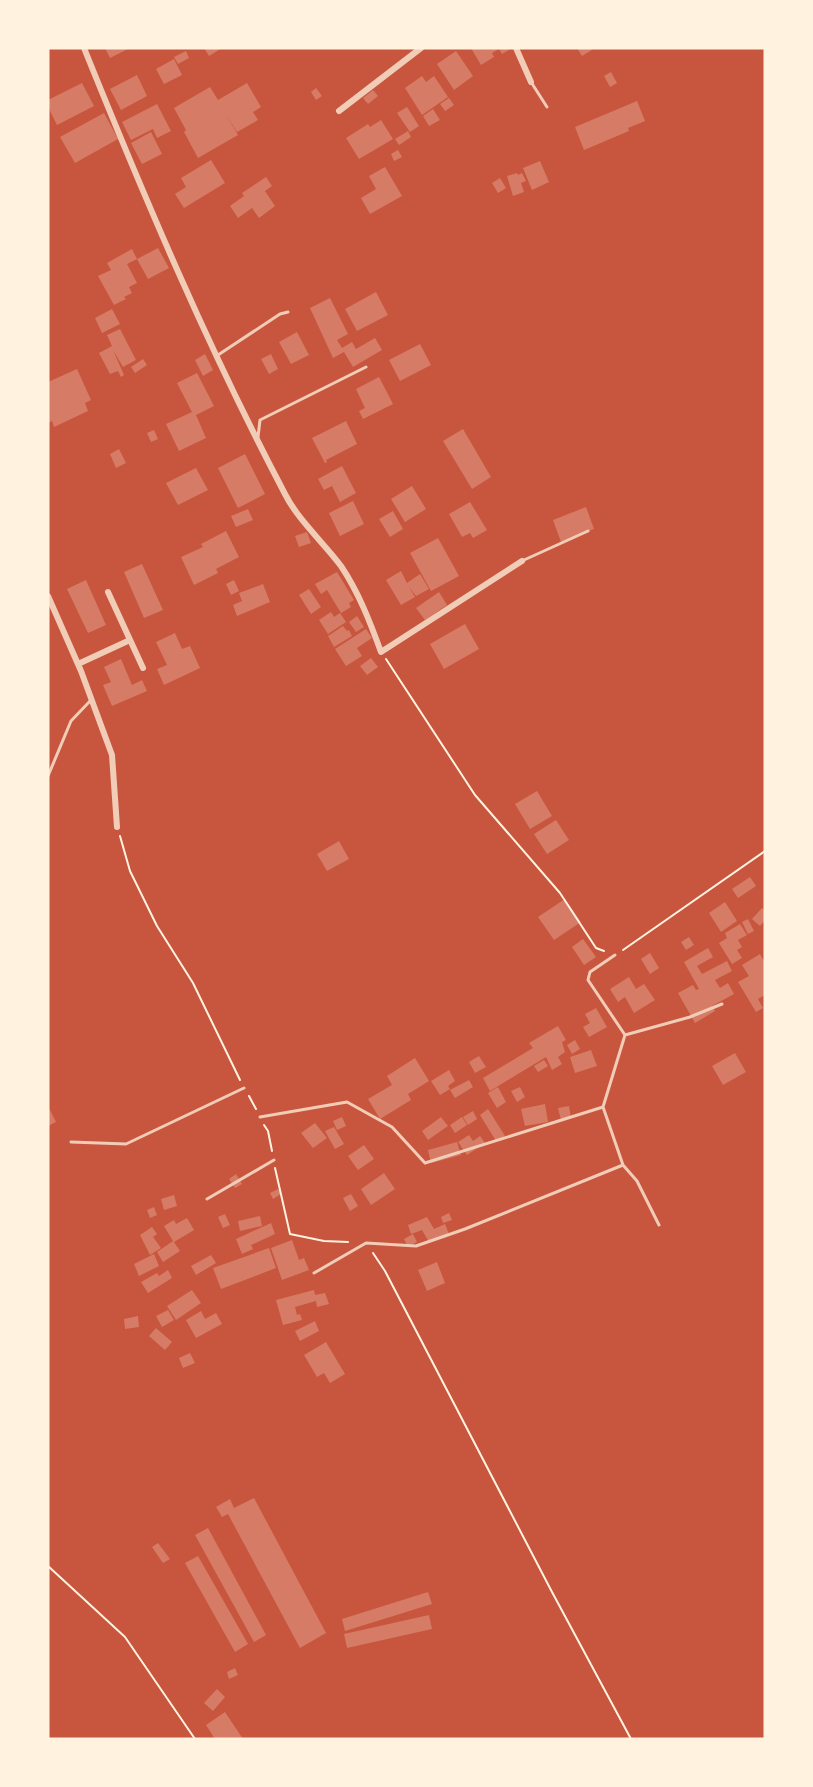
<svg xmlns="http://www.w3.org/2000/svg" width="813" height="1787" viewBox="0 0 813 1787" font-family="Rubik,sans-serif">
<style>
.building{fill:#d67c66}
.lines{fill:none;stroke-linecap:round;stroke-linejoin:round}
.path{stroke:#fff3e0;stroke-width:2}
.service{stroke:#f1ccb7;stroke-width:3}
.minor{stroke:#f1ccb7;stroke-width:6}
</style>
<rect width="100%" height="100%" fill="#c8553d"/>
<!-- building -->
<path class="building" d="M105,48H130L110,58Z
M204,48H222L209,56Z
M471,48H512L502,54L499,49L492,53L494,57L481,65Z
M577,48H595L582,56Z
M186,51L189,58L178,64L174,57Z
M456,51L473,76L454,90L437,64Z
M174,59L182,75L164,84L156,69Z
M611,72L617,83L610,87L604,76Z
M137,75L147,96L121,110L110,89Z
M422,76L426,82L434,76L448,97L422,115L405,88Z
M82,83L94,106L57,125L48,107V100Z
M247,83L261,107L253,112L258,120L237,132L226,114L238,135L198,158L184,132L186,130L174,108L210,87L218,100Z
M316,88L322,96L316,100L311,92Z
M373,90L378,96L368,104L363,98Z
M449,98L454,105L445,111L440,104Z
M637,101L645,121L628,128L629,131L584,150L575,127Z
M157,104L171,131L157,138L153,129L131,140L122,122Z
M407,107L419,126L410,132L397,113Z
M433,109L440,120L429,126L423,116Z
M104,113L118,139L75,163L60,137Z
M381,120L393,139L359,159L346,138L368,124L370,127Z
M408,131L411,137L399,145L395,139Z
M151,132L162,154L142,164L131,143Z
M398,150L402,157L394,161L391,154Z
M211,160L225,183L184,208L175,194L186,187L181,178Z
M540,161L549,182L532,190L523,168Z
M385,167L402,196L370,214L361,198L376,189L369,176Z
M517,173L518,175L522,173L526,181L521,183L524,192L513,196L507,176Z
M266,177L272,186L265,191L275,206L259,218L252,208L238,218L230,206L244,196L242,193Z
M500,178L506,188L498,193L492,183Z
M158,248L169,268L148,279L137,259Z
M132,249L137,259L127,264L137,283L129,287L132,293L124,297L126,299L114,305L98,276L111,270L107,263Z
M376,292L388,315L357,331L345,309Z
M330,298L348,334L337,340L342,348L352,342L356,349L375,338L382,350L353,367L344,352L333,358L310,308Z
M112,309L120,324L102,333L95,318Z
M120,329L136,360L123,367L113,350L124,375L121,377L118,371L110,374L99,353L112,346L107,335Z
M297,332L309,355L291,364L279,342Z
M420,344L431,365L400,381L389,360Z
M205,354L213,370L203,376L195,360Z
M271,354L278,369L269,374L261,359Z
M143,359L147,365L135,373L131,367Z
M77,369L91,400L85,403L88,411L54,427L52,421L48,423V382Z
M197,373L214,406L196,415L206,438L179,451L166,424L192,412L177,383Z
M379,377L393,404L363,419L359,411L365,408L356,389Z
M346,421L357,444L326,460L327,462L325,463L312,438Z
M463,429L491,477L472,489L443,441Z
M154,430L158,439L151,442L147,433Z
M119,449L126,463L116,468L110,454Z
M245,454L265,494L238,508L218,468Z
M342,466L356,493L340,502L332,486L324,490L318,479Z
M196,468L208,490L178,505L166,483Z
M412,486L426,509L405,522L391,499Z
M353,501L364,524L340,536L329,513Z
M470,502L487,530L473,538L470,533L462,537L449,514Z
M586,507L594,529L561,542L553,520Z
M248,509L253,520L236,527L231,516Z
M393,511L403,529L390,537L379,519Z
M226,531L239,557L216,569L218,573L194,585L181,557L203,547L201,544Z
M307,532L311,543L299,547L295,536Z
M438,538L459,576L431,591L410,553Z
M142,564L163,610L144,618L124,572Z
M401,571L407,583L420,574L429,589L416,596L409,587L415,597L401,605L386,580Z
M337,572L354,600L349,603L351,607L341,613L327,590L321,594L315,584Z
M86,580L106,625L88,633L67,589Z
M234,580L239,591L231,595L226,584Z
M263,584L270,602L237,616L233,605L242,601L239,593Z
M309,589L321,607L311,614L299,595Z
M439,592L447,605L425,620L416,608Z
M331,612L334,617L340,613L346,622L328,634L319,620Z
M357,616L364,627L356,632L349,622Z
M465,624L479,649L444,669L430,644Z
M343,626L347,631L349,630L352,636L334,647L328,636Z
M366,629L372,638L357,648L362,656L346,666L335,649Z
M175,633L182,649L190,646L200,668L164,685L157,669L167,665L156,642Z
M371,658L378,667L367,675L360,666Z
M121,659L132,685L142,680L147,691L112,706L103,685L111,682L104,667Z
M537,791L552,816L530,829L515,804Z
M556,820L569,840L547,854L534,834Z
M339,841L349,859L327,871L317,854Z
M750,877L756,886L738,898L732,889Z
M565,899L581,922L554,940L538,917Z
M725,902L737,921L721,932L709,913Z
M762,908L765,911V920L760,926L752,919Z
M748,919L754,931L748,934L742,922Z
M740,924L747,935L738,940L742,947L737,950L742,958L732,964L719,943L727,938L725,933Z
M689,937L694,945L686,950L681,942Z
M583,939L596,957L584,965L572,947Z
M708,948L713,957L697,966L702,974L727,961L732,971L715,980L720,988L728,983L734,994L712,1006L715,1011L695,1023L678,993L693,985L696,990L699,989L684,962Z
M650,953L659,968L650,974L641,959Z
M760,954L765,963V995L758,999L763,1008L756,1012L738,982L749,976L742,965Z
M629,977L636,989L644,984L655,1000L634,1013L625,997L618,1002L610,989Z
M596,1008L607,1027L589,1037L583,1027L590,1023L585,1014Z
M558,1026L566,1040L562,1042L565,1052L558,1057L562,1064L552,1070L546,1057L490,1091L483,1078L533,1048L529,1043Z
M575,1040L580,1049L572,1054L567,1045Z
M591,1050L597,1066L575,1073L570,1057Z
M735,1053L746,1072L723,1085L712,1066Z
M479,1056L486,1067L475,1073L469,1062Z
M415,1058L429,1081L408,1094L411,1100L380,1119L368,1099L392,1085L387,1076Z
M544,1060L548,1066L538,1072L534,1066Z
M449,1070L455,1081L448,1086L450,1089L440,1095L431,1081Z
M469,1080L473,1087L455,1098L450,1090Z
M498,1087L506,1102L497,1108L488,1093Z
M520,1087L525,1097L517,1102L511,1091Z
M545,1104L548,1122L525,1126L521,1109Z
M48,1106L56,1122L48,1126Z
M569,1106L571,1118L561,1120L558,1108Z
M488,1109L505,1136L496,1141L480,1115Z
M473,1111L477,1119L468,1125L463,1117Z
M342,1117L346,1126L337,1130L333,1121Z
M441,1117L448,1126L428,1140L422,1131Z
M462,1117L467,1125L455,1133L450,1125Z
M315,1123L327,1138L313,1148L301,1133Z
M334,1127L344,1144L335,1149L325,1131Z
M469,1135L473,1141L480,1136L485,1143L467,1155L458,1142Z
M457,1142L461,1155L431,1163L428,1150Z
M364,1145L374,1159L358,1170L348,1156Z
M384,1173L395,1189L371,1205L361,1189Z
M236,1174L242,1184L235,1188L229,1179Z
M278,1189L281,1194L273,1199L270,1193Z
M351,1194L358,1206L350,1211L343,1198Z
M174,1195L177,1206L164,1210L161,1199Z
M154,1207L157,1215L150,1218L147,1210Z
M449,1213L452,1220L443,1223L441,1217Z
M225,1214L230,1225L223,1228L218,1217Z
M260,1216L262,1226L240,1231L238,1221Z
M427,1217L434,1229L445,1224L449,1234L429,1242L422,1230L411,1234L408,1225Z
M187,1218L194,1230L174,1242L180,1251L163,1262L157,1252L173,1241L164,1226L174,1220L176,1224Z
M271,1223L275,1234L251,1245L253,1249L242,1254L236,1239Z
M152,1227L157,1234L153,1237L161,1248L150,1255L140,1235Z
M413,1234L417,1242L408,1247L404,1239Z
M292,1240L299,1260L304,1258L309,1270L282,1280L271,1248Z
M269,1248L276,1268L221,1289L213,1268Z
M154,1254L159,1266L139,1276L134,1264Z
M211,1255L216,1263L196,1275L191,1266Z
M437,1262L445,1283L427,1291L418,1270Z
M168,1270L172,1278L148,1293L141,1282L157,1273L159,1276Z
M192,1290L201,1303L176,1320L167,1306Z
M314,1290L315,1295L325,1293L329,1304L317,1307L316,1301L295,1307L297,1315L300,1314L302,1320L283,1325L276,1300Z
M168,1310L174,1320L162,1327L156,1316Z
M201,1311L205,1319L216,1313L222,1324L196,1338L186,1320Z
M138,1316L139,1327L125,1329L124,1319Z
M315,1321L319,1331L300,1341L295,1331Z
M156,1328L172,1342L165,1350L149,1336Z
M326,1342L345,1374L330,1383L324,1373L317,1377L304,1355Z
M190,1353L195,1363L183,1368L179,1358Z
M254,1498L326,1633L300,1648L228,1514L222,1517L216,1507L230,1499L234,1508Z
M208,1528L266,1635L254,1642L195,1535Z
M158,1543L170,1559L163,1563L152,1547Z
M198,1556L248,1644L235,1652L185,1563Z
M428,1592L432,1604L345,1631L342,1619Z
M429,1615L432,1629L347,1648L344,1634Z
M235,1668L238,1675L229,1679L227,1672Z
M217,1689L225,1697L213,1711L204,1703Z
M225,1712L243,1739H215L206,1725Z"/>
<g class="lines">
<!-- path -->
<path class="path" d="M386,659L475,795L560,893L596,948L604,951
M120,836L130,871L157,926L193,983L240,1080
M623,950L765,851
M249,1096L256,1109
M264,1125L268,1131L272,1151
M275,1168L290,1234L324,1241L348,1242
M373,1253L385,1271L552,1592L631,1739
M48,1566L125,1637L195,1739"/>
<!-- service -->
<path class="service" d="M531,82L547,107
M218,355L280,314L288,312
M258,437L260,420L366,367
M524,560L588,531
M48,776L71,721L91,700
M615,955L590,972L588,980L625,1035
M625,1035L603,1107L623,1165L637,1181L659,1225
M625,1035L690,1017L722,1004
M260,1117L347,1102L392,1127L425,1163L603,1107
M71,1142L126,1144L244,1088
M207,1199L274,1160
M314,1273L366,1243L416,1246L465,1229L623,1165"/>
<!-- minor -->
<path class="minor" d="M84,48C145,199 209,350 285,494C298,520 324,543 341,566C359,593 370,622 381,652L522,561
M516,48L531,82
M339,111L421,48
M108,592L143,668
M48,596L81,671L112,755L117,827
M78,664L130,640"/>
</g>
<!-- border -->
<rect width="813" height="1787" fill="none" stroke="#fff3e0" stroke-width="99"/>
</svg>
